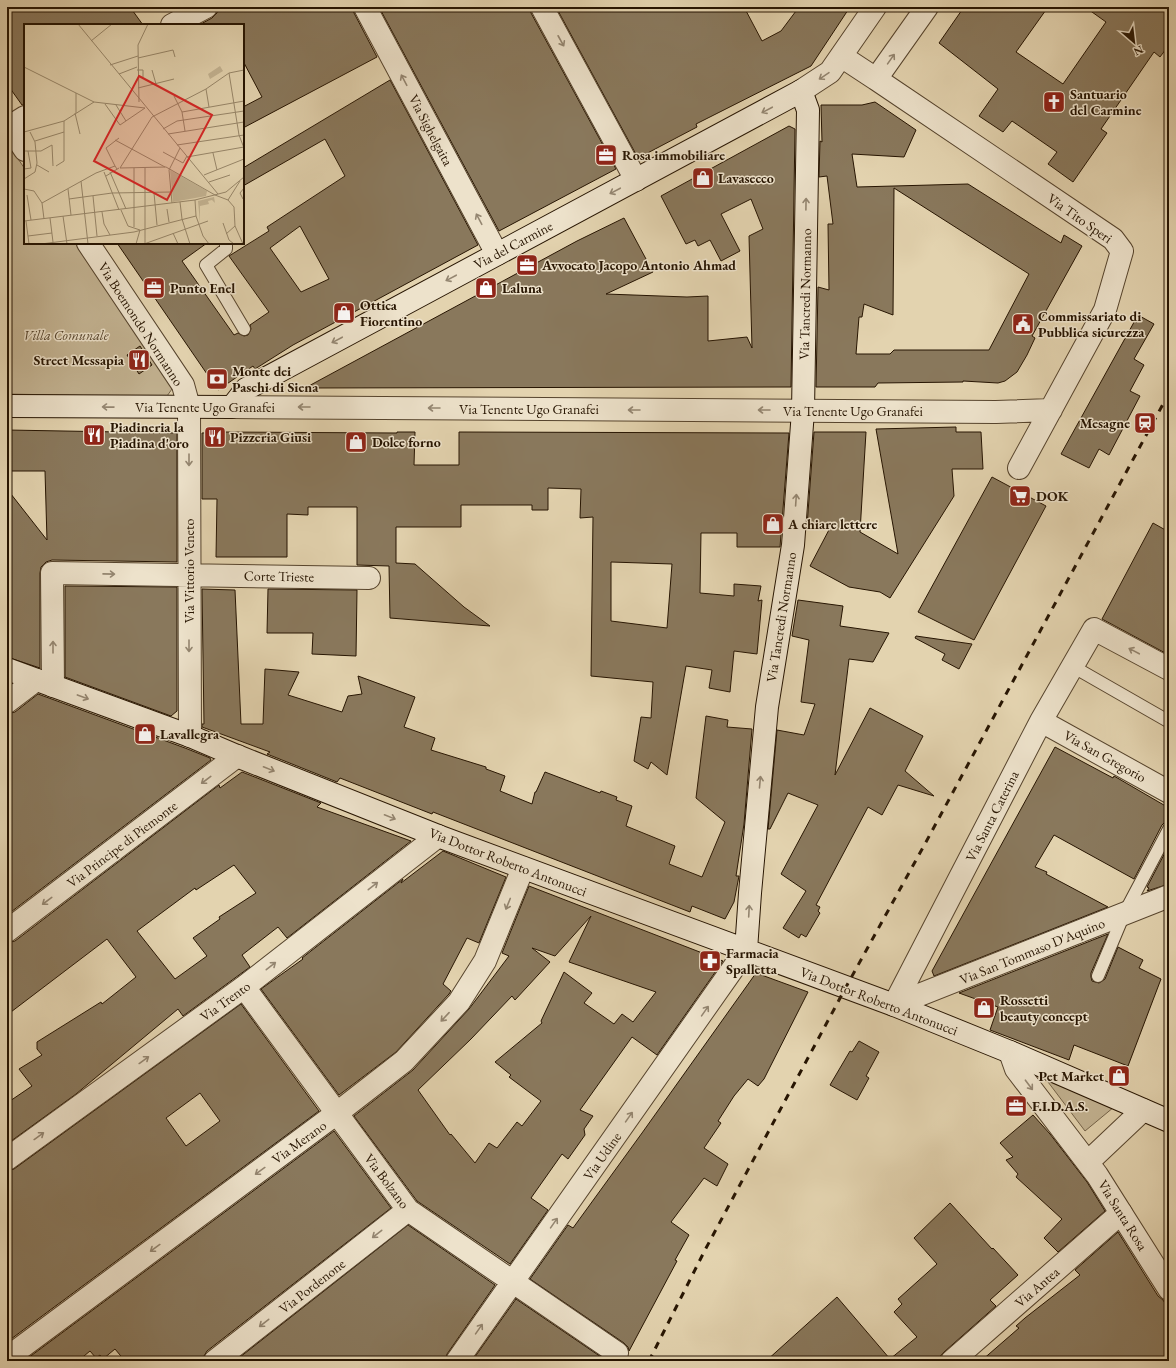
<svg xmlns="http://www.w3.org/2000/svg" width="1176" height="1368" viewBox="0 0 1176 1368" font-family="'EB Garamond',serif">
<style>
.green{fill:#c3b392;stroke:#75644a}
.building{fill:#89785c;stroke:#271502;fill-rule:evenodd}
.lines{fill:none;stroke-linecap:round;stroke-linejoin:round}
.service-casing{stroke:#56442d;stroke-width:14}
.minor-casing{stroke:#56442d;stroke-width:24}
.tertiary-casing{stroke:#56442d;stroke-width:24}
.secondary-casing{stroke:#271502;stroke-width:24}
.service{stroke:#ede2cb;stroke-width:12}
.minor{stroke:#ede2cb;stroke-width:22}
.tertiary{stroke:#ede2cb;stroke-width:22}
.secondary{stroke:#ede2cb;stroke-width:22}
.rail{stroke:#271502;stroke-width:3;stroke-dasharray:7 7;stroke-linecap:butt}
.oneway{stroke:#948671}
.labels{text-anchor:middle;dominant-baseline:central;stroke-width:3;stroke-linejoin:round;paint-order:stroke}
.poi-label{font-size:14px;font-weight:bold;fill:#271502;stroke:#ede2cb;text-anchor:start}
.street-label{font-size:14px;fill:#271502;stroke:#ede2cb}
.park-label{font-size:14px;font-style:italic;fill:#56442d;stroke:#ede2cb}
.inset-road{fill:none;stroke:#98876a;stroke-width:1}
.view{fill:#d62828;fill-opacity:0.15;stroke:#d62828;stroke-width:2}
.inset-edge{fill:none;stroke:#271502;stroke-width:2}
</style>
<rect width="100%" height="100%" fill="#e3d3af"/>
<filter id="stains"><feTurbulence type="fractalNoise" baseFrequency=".005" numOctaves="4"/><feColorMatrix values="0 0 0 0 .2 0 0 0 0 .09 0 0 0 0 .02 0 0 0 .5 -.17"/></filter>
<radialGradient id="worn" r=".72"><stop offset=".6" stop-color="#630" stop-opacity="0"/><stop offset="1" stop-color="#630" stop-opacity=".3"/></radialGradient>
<!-- green -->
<path class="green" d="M7,143L25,169V243H75L171,384L172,389L167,396L160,397L7,394Z
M1042,1074L1114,1107L1085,1131Z"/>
<!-- building -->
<path class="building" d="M7,7H130L143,25H25V105H22L7,84Z
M218,7H353L354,13L377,57L243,128V107L262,97L243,61V25H199L212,18L217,13Z
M379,7H530L531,13L616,169L499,231Z
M556,7H744L762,41L781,31L799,7H850L811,66L696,124L697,127L638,158Z
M964,7H1048L1016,52L1063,84L1106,22L1085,7H1169V45L1160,57L1154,52L1101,129L1107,133L1073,182L1048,164L1057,152L1012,121L1003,132L979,116L998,89L939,43Z
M390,80L478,245L293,345L255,369L253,366L218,390L117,243H207L182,261L234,335L238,333L244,336L248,335L251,329L250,325L269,312L229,256L269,231L267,227L345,176L325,139L243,186V168ZM300,226L329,279L301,292L270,248Z
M875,102L916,130L904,157L852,154L857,187L968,184L1061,243L1064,235L1082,246L1032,336L1035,338L1027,355L1017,372L1005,381L998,383L963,381V382L878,383L875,387H816L818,287L829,290L828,224H833L827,176L819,177L820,141L822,142L821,105H862ZM894,188L1029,274L989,350H894L890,354H856L859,317H862L864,304L893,315Z
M789,126L795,129L791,387L305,388L577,241L624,218L653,272L606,294L687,297L708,296V341L747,337L752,348L749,236L763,229L751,199L721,214L740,251L721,261L710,240L698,246L695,240L686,244L661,196Z
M1138,315L1154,324L1134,359L1144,365L1130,391L1140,396L1109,455L1099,449L1089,468L1061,454Z
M140,346L152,365L139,374L127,355Z
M956,427V432H981L983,469H952L954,496L890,598L880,592L849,587L810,566L831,526H807L814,432H866L860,532L898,554L876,429Z
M7,430L177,433V562L52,560L46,562L41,567L40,573V668L7,657V489L47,540L45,471H7Z
M223,432L397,433V432H415L414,465H459V432L789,433L780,547H737V533H701L700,593L734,596V584L761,586L758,601L762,600L757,654L734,651L730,692L709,688L712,670L686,666L667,775L651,762L648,769L634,761L641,717L651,718L653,682L591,676L593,517L580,518L581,489L548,488V510H532V505H461V527H396V563L415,564L464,607L490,626L390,618L389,566L357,565V507H308V515L287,514V557H216L217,499H202V433ZM611,562L672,564L667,628L611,621Z
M992,477L1046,506L974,640L918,612Z
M1153,523L1169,532V655L1102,619Z
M65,586L177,587V711L171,716L65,677Z
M202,589L235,590L241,724H263L265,669L299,672L288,695L342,712L348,696L362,694L358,676L415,697L404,727L435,738L431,750L486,767V769L505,776L500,791L532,804L535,792H536L545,772L600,793L601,791L617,797L616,800L632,806L626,826L675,846L669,864L702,877L725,822L696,798L706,716L728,720L727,727L752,729L744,824L736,876H739L734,902L725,919L692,906L690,912L433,812L432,814L340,778L337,782L267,754L270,752L202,727V724H204Z
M268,589L357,590L356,656L312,654L313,633H267Z
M798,600L843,606L840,626L889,633L873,662L849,659L835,775L870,708L923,736L905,771L934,796L898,785L882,815L868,807L816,905L820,907L818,911L820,913L806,937L801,934L799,938L783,928L806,891L781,874L818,805L788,793L770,829H768L777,730L804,735L815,704L801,702L809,640L792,636Z
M916,636L972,644L959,669L942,660L945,654L915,638Z
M38,694L185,748L210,758L211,760L7,915V714L15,712Z
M1055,747L1113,778L1114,776L1169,808V822H1165L1162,825L1134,879L1054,835L1035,867L1047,872L1046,874L1108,907L934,976L932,971Z
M242,772L321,803L317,807L411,841L287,938L278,927L242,955L250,967L183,1016L178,1009L76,1094L7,1144V1103L32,1086L19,1069L42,1055L37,1049V1042L101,1002L102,1004L136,977L107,939L7,1015V943L15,941L219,785L220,788ZM234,865L256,893L219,917L220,919L193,938L207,956L175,979L137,931L195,888L196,890Z
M1169,845V884L1147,891L1149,888L1147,887Z
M443,851L506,877L479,943L467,938L443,984L451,991L449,994L396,1052L339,1095L261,989L303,959L302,958L403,879L401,883Z
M529,886L723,961L657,1055L632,1037L580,1110L593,1116L584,1129L585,1135L568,1159L562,1154L531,1198L548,1210L510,1264L417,1201L354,1116L413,1070L469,1009L509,956L502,953ZM591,916L569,962L656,992L633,1022L622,1014L614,1024L584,1003L592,993L564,972L541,1021L542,1023L495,1062L511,1075L509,1077L541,1101L522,1126L517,1122L497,1148L489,1143L475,1163L451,1134L450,1135L418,1090L471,1039L512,996L515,1000L550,962L532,948L555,956Z
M1108,934L1091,973V977L1092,981L1099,983L1105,979L1118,947L1143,960L1139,968L1161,979L1128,1066L1074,1045L1069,1060L990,1030L998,1007L959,993Z
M756,973L808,992L764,1079L758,1086L748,1079L734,1096L718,1121L721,1123L704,1148L728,1164L717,1186L704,1178L671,1222L689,1235L675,1260L677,1261L629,1351L628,1347L624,1343L530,1279L568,1225L573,1228L642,1133Z
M241,1004L319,1111L7,1342V1171L14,1169ZM200,1093L220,1121L186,1146L166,1118Z
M859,1041L879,1052L866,1076L869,1078L857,1100L830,1085L850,1051L852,1052Z
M1033,1115L1050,1134L1087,1182L1105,1211L1058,1252L1044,1238L1062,1219L1016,1177L1018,1174L1006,1160L1013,1157L1000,1143Z
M334,1131L391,1208L207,1351L204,1356L203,1361H125L115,1349L103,1359L100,1355L96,1358L90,1351L78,1361H24Z
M950,1203L992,1249L993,1248L1018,1275L990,1300L996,1306L944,1352L936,1361H766L837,1297L890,1359L917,1337L894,1312L902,1304L898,1299L937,1264L914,1238Z
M408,1225L495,1285L447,1354L445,1361H235Z
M1118,1232L1158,1296L1163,1300L1169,1310V1361H981L1019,1328L1016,1326L1025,1318L1080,1275L1075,1270Z
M516,1299L607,1361H472Z"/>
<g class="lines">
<!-- service casing -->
<g class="service-casing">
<path id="service" d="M226,243V249L206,265L244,329
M1072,666L1168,721
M1098,976L1124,914L1169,829"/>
</g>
<!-- minor casing -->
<g class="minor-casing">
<path id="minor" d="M365,7L497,254
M542,7L636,180
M172,25L206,7
M841,56L876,79L927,7
M876,79L1113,239L1122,251L1105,310L1019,468
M801,91L830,72L875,7
M7,123L25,150
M9,127L25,117
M88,243L183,385L189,407L190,736
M232,407L996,412L1051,410
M53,686L52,573L369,578
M7,702L36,680
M1041,721L1169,792
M7,931L237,756
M244,987L408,1210L617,1353
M894,1005L1041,721L1094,629L1169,669
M894,1005L1169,896
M7,1159L244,987L438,836
M1088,1162L1143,1110
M7,1358L337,1113L404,1061L459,1002L485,961L523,868
M215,1361L408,1210
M457,1361L746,950
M952,1361L1121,1213"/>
</g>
<!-- tertiary casing -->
<g class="tertiary-casing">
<path id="tertiary" d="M1010,1052L1016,1069L1097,1175L1169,1289"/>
</g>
<!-- secondary casing -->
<g class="secondary-casing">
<path id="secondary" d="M7,406L232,407L246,389L801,91L808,110L803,411L793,545L767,707L750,893L746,950
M7,669L190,736L237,756L438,836L894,1005L1010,1052L1169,1121"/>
</g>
<!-- service -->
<use href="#service" class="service"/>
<!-- minor -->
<use href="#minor" class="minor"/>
<!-- tertiary -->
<use href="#tertiary" class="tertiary"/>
<!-- secondary -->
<use href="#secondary" class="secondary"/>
<!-- rail -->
<path class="rail" d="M649,1361L705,1250L846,987L926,842L1169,393"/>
</g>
<!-- one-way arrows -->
<defs><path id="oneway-shaft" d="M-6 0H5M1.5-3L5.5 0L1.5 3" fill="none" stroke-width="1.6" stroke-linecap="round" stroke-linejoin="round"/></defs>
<g class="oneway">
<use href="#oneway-shaft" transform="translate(561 41) rotate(61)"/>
<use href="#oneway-shaft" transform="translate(891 59) rotate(-55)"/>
<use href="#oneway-shaft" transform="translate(824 76) rotate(146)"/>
<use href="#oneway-shaft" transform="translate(404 80) rotate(-118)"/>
<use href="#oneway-shaft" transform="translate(767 110) rotate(152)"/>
<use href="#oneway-shaft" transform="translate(615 191) rotate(152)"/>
<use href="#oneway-shaft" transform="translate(806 204) rotate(-89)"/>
<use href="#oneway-shaft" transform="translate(479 219) rotate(-118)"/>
<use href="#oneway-shaft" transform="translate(451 278) rotate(152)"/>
<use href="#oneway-shaft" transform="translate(337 340) rotate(152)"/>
<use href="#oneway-shaft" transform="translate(108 407) rotate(-179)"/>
<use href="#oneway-shaft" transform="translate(304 407) rotate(-180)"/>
<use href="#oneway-shaft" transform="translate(434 408) rotate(-180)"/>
<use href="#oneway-shaft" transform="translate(634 410) rotate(-180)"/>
<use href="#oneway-shaft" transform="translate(764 410) rotate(-180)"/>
<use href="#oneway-shaft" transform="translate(189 460) rotate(90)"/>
<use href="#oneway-shaft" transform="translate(796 500) rotate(-86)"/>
<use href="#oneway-shaft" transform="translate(109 574) rotate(1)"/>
<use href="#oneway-shaft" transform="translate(189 646) rotate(90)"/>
<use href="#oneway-shaft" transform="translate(53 647) rotate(-90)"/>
<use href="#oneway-shaft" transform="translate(1134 651) rotate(-152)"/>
<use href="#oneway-shaft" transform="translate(83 697) rotate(20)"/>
<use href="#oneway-shaft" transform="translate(269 769) rotate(22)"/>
<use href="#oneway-shaft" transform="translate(206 780) rotate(143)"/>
<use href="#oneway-shaft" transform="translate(760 782) rotate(-85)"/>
<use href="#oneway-shaft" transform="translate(390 817) rotate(22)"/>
<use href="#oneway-shaft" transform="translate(373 886) rotate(-38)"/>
<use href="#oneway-shaft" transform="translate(47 901) rotate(143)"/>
<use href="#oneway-shaft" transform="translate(508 904) rotate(112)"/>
<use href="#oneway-shaft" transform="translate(749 911) rotate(-87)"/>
<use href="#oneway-shaft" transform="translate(271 966) rotate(-38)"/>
<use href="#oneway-shaft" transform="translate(705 1011) rotate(-55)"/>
<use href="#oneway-shaft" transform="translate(445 1017) rotate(133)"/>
<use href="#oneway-shaft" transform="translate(144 1060) rotate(-36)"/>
<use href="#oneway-shaft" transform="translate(1029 1085) rotate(53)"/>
<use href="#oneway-shaft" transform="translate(629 1117) rotate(-55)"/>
<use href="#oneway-shaft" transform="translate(39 1136) rotate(-36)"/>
<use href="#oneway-shaft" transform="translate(260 1171) rotate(144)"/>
<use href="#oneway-shaft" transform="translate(554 1223) rotate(-55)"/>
<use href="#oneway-shaft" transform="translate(377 1234) rotate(142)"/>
<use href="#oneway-shaft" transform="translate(155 1248) rotate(144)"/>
<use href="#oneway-shaft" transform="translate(264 1323) rotate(142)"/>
<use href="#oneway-shaft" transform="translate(479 1329) rotate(-55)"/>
</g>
<!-- icons -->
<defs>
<g id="church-square" transform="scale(1.15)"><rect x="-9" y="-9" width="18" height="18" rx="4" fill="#8f2418" stroke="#ede2cb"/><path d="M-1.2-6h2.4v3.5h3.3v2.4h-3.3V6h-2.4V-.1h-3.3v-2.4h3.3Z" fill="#fff"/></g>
<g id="office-square" transform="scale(1.15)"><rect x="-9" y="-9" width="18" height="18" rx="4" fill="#8f2418" stroke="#ede2cb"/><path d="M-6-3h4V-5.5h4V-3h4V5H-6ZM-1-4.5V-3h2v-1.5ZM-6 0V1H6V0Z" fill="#fff"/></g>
<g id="shop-square" transform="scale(1.15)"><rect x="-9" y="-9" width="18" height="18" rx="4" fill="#8f2418" stroke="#ede2cb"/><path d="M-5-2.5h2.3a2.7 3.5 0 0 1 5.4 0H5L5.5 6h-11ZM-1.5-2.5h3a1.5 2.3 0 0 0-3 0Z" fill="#fff"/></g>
<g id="civic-square" transform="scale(1.15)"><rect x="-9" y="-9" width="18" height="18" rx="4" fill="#8f2418" stroke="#ede2cb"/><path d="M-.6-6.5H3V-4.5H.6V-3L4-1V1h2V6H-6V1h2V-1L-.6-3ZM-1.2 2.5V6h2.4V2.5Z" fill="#fff"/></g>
<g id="restaurant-square" transform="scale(1.15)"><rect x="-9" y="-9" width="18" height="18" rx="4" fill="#8f2418" stroke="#ede2cb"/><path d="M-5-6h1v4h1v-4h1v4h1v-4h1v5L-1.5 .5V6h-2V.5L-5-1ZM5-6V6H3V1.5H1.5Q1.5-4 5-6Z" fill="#fff"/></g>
<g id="bank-square" transform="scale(1.15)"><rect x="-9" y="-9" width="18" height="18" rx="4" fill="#8f2418" stroke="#ede2cb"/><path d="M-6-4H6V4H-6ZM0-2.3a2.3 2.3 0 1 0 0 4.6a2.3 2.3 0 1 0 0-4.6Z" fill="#fff"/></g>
<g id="station-square" transform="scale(1.15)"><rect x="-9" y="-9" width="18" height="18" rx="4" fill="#8f2418" stroke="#ede2cb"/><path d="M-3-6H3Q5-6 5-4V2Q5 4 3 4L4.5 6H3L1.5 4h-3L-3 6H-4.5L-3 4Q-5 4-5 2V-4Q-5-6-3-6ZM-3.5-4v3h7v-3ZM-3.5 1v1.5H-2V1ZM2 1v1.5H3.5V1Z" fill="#fff"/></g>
<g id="supermarket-square" transform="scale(1.15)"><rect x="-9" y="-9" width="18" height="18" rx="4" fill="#8f2418" stroke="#ede2cb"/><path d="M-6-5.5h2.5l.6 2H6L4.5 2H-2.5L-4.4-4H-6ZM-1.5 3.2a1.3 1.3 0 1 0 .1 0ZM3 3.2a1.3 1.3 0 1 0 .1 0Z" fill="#fff"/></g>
<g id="pharmacy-square" transform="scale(1.15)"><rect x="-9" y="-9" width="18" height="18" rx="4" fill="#8f2418" stroke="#ede2cb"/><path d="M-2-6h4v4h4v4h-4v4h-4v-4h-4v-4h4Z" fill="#fff"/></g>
</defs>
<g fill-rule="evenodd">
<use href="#church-square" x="1054" y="102"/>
<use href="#office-square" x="606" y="155"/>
<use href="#shop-square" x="703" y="178"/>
<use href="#office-square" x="527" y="265"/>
<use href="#office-square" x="154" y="288"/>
<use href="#shop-square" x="486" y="288"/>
<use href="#shop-square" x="344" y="313"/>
<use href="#civic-square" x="1023" y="324"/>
<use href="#restaurant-square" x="139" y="360"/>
<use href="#bank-square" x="217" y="379"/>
<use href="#station-square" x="1145" y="423"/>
<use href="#restaurant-square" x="94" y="435"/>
<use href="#restaurant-square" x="215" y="437"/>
<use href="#shop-square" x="356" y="442"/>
<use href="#supermarket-square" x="1020" y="496"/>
<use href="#shop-square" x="773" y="524"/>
<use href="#shop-square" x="145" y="734"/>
<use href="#pharmacy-square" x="710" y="961"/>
<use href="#shop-square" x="984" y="1008"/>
<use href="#shop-square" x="1119" y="1076"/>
<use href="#office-square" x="1016" y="1106"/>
</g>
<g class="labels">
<!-- poi labels -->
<g class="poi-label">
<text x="1070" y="94">Santuario<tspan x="1070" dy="16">del Carmine</tspan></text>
<text x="622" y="155">Rosa immobiliare</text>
<text x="718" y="178">Lavasecco</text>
<text x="542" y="265">Avvocato Jacopo Antonio Ahmad</text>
<text x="170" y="288">Punto Enel</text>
<text x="502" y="288">Laluna</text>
<text x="360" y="305">Ottica<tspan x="360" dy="16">Fiorentino</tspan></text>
<text x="1038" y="316">Commissariato di<tspan x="1038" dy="16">Pubblica sicurezza</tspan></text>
<text x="124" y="360" text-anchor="end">Street Messapia</text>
<text x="232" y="371">Monte dei<tspan x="232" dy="16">Paschi di Siena</tspan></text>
<text x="1130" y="423" text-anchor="end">Mesagne</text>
<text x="110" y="427">Piadineria la<tspan x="110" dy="16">Piadina d'oro</tspan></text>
<text x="230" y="437">Pizzeria Giusi</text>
<text x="372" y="442">Dolce forno</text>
<text x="1036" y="496">DOK</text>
<text x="788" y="524">A chiare lettere</text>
<text x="160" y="734">Lavallegra</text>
<text x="726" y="953">Farmacia<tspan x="726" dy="16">Spalletta</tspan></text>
<text x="1000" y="1000">Rossetti<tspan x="1000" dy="16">beauty concept</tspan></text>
<text x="1104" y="1076" text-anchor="end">Pet Market</text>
<text x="1032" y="1106">F.I.D.A.S.</text>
</g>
<!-- street labels -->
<g class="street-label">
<text transform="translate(431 130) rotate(62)">Via Sighelgaita</text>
<text transform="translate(1080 218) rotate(35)">Via Tito Speri</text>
<text transform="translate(513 245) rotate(-28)">Via del Carmine</text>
<text transform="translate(805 294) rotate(-89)">Via Tancredi Normanno</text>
<text transform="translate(141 324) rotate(57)">Via Boemondo Normanno</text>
<text x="205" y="407">Via Tenente Ugo Granafei</text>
<text x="529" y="409">Via Tenente Ugo Granafei</text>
<text x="853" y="411">Via Tenente Ugo Granafei</text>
<text transform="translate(189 571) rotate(-90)">Via Vittorio Veneto</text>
<text transform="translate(279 576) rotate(1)">Corte Trieste</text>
<text transform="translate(781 617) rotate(-81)">Via Tancredi Normanno</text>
<text transform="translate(1105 756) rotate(29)">Via San Gregorio</text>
<text transform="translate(992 816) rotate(-63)">Via Santa Caterina</text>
<text transform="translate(122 844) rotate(-37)">Via Principe di Piemonte</text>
<text transform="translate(508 862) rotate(21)">Via Dottor Roberto Antonucci</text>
<text transform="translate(1032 951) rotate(-22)">Via San Tommaso D'Aquino</text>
<text transform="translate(225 1001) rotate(-36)">Via Trento</text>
<text transform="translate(879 1001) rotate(21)">Via Dottor Roberto Antonucci</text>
<text transform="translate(299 1142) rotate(-36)">Via Merano</text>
<text transform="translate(602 1156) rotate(-55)">Via Udine</text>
<text transform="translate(387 1181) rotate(53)">Via Bolzano</text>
<text transform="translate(1123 1215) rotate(58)">Via Santa Rosa</text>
<text transform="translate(312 1286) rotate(-38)">Via Pordenone</text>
<text transform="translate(1037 1287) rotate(-41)">Via Antea</text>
</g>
<!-- park labels -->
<g class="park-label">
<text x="66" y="335">Villa Comunale</text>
</g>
</g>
<!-- overview -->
<g transform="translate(24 24)">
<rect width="220" height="220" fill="#e3d3af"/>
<path d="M196,42L199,47L186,55L184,50ZM146,146L183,167L182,172L149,178ZM190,173L191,179L188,176L184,177L185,180L176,182V199L174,177Z" fill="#c3b392"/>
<path class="inset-road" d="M54,0L194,170M67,17L88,0M114,34L149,26L151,33M86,41L114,32M0,43L70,78M113,46H119V53M128,46L132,60M205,49L215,111L220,124M95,50L113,43M114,64L150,55M182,65L185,83M150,72L158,88L161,107M70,78L121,84M115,78L114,21L124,0M81,80L96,101L121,84M92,81L102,97M158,88L220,77M51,89L56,110M52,89V69M128,93L182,65L205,49L220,46M128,93L96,144L142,143L191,171M139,105L153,97L220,87M0,108L40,97L70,78M144,110L220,98M91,116L141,143M11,117L40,108M153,121L220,111M0,127H17L28,121L29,142M139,128L159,139L163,132M189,129L193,146M163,133L220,123M13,141L25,148M32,142L40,137V97M91,142L82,124L95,114M110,144V203M121,144V220M0,145L7,144L4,127M80,148L95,186M86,148L102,185M180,151L220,135M82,152L95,144M0,155L11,148L13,139L11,118L6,108M57,157L64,220M185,158L206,151M0,165L10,167L18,179L20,195M44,165L47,191M130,169L133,201M3,171L7,196M191,171L204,176M69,172L73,212M45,175L88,169L147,168M219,175L216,169L220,164M171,176L172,192L179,212L185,220M204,176L210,183L211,202L219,220M204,176L216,157M156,178L158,195L166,220M18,179L72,149L91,142L93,145M148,179L145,146L156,124M143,185L145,198M97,186L104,202L116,206M78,188L80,200L86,211M39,192L43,220M26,194L29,218M0,197L171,176L202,168L220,153M2,197L5,220M199,199L205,216L210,220M149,209L154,220M202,210L211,202M4,212L28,209M17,220L110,208L172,192M112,220L116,206M120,220L184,197"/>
<path class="view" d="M115,52L188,91L143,176L70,137Z"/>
<rect width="220" height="220" class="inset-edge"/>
</g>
<!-- margin -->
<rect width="1176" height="1368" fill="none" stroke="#e3d3af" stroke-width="24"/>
<rect x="8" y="8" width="1160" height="1352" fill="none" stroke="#271502" stroke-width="2"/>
<rect x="12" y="12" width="1152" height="1344" fill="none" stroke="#271502"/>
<!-- north arrow -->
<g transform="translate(1134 42) rotate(152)" stroke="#ede2cb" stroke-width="3" paint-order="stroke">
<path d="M0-3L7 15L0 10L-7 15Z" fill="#271502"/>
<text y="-6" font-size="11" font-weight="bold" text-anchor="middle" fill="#271502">N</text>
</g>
<rect width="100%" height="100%" filter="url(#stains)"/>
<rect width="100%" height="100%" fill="url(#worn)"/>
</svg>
